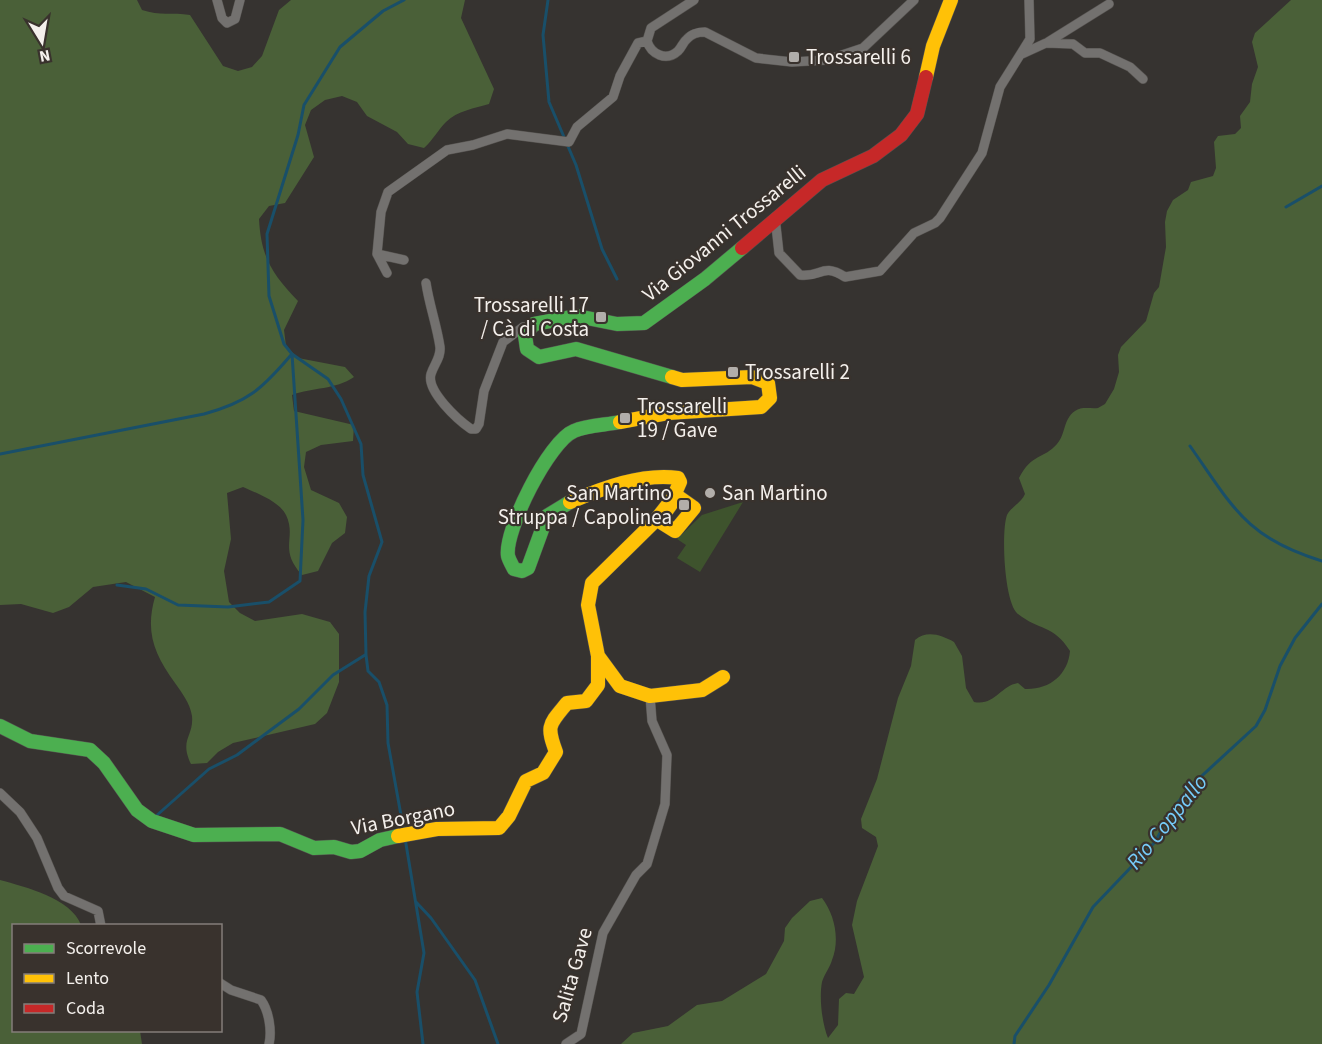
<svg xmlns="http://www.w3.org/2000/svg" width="1322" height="1044" viewBox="0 0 1322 1044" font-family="'Source Sans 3',sans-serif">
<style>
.green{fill:#3e532d}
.forest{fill:#4a6038}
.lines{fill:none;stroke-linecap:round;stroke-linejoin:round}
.stream{stroke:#194f69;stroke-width:3}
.street-casing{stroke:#55524f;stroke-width:10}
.fast-casing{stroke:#55524f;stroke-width:15}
.slow-casing{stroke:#55524f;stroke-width:15}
.jam-casing{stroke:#55524f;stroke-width:15}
.street{stroke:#73716f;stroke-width:9}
.fast{stroke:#4caf50;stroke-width:14}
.slow{stroke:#ffc107;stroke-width:14}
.jam{stroke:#c62828;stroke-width:14}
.poi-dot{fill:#b2aeaa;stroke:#39322d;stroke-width:2}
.labels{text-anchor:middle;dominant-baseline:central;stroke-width:4.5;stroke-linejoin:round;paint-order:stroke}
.poi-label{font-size:21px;fill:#f4f0ec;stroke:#39322d;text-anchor:start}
.street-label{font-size:21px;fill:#f4f0ec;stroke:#39322d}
.water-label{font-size:22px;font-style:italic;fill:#76ccfa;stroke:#39322d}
</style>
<rect width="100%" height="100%" fill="#363330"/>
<!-- green -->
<path class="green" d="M743,502L700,572L677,558L686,545L677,539L702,515Z"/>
<!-- forest -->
<path class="forest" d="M0,0H137L142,10C160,16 172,12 190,15L223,66L238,71L252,67L262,56L279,10L291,0H465L461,18L494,89L489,104C475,108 457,111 446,122C438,130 433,140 424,148L408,144L397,132L367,116L357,102L342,96L325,100L311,110L305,125L314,157L285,203L269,206L259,219C261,257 272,274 298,301L284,330L286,346L298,358L345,367L354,377C335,390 313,387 292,395L294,411L354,425L353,441L321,445L306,452L304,467L311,490L339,503L347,517L345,533L332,543L318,571L302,575C278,549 297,538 286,515C279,501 256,493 243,487L227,493L231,539L224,571L229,602L240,613L255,621L302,614L330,622L339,634V682L327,713L315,724L233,743L218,752L207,763L191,764C179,739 194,737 192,716C190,703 182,693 175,683C154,654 145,632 155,597L126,582L93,587L69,607L53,613L21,604L0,605Z
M1291,0H1322V1044H621L633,1033L668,1026L697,1005L722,1001L766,974L784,941L785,928L792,918L810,901L822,898C835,915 840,940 832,960C830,967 824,975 822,982C819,998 822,1023 828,1038L838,1025L839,999L846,993L854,994L864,977L852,925L857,901L878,846L876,837L862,828L861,819L877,779L898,698L911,666L915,640C927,630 941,635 954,642L962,656L966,688L974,702C995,706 1000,686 1018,683L1025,689C1049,690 1068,675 1070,651C1054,625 1038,630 1018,614C1004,603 1001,531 1007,515C1011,507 1021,503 1025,494L1019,478C1032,453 1044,459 1057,444C1066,434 1063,419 1075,411C1082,406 1090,409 1098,408L1105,404L1114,389L1119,372L1118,355L1121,347L1146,321L1154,293L1159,287L1166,247L1165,222L1167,211L1173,200L1188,190L1191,182L1213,176L1216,168L1214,142L1218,136L1235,134L1241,128L1240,116L1250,102L1252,84L1258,67L1252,42L1255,33Z
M0,880C25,887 71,898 81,925L14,926V1030L140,1031L142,1044H0Z"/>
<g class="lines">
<!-- stream -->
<path class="stream" d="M548,0L543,35L549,102L576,165L602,249L617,279
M1286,207L1322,186
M1190,446C1233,507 1246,538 1322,561
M0,454L204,414C248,402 262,389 291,355
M117,585L146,589L178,605L228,607L269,602L300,581L303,520L292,354
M156,816L209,769L237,755L299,709L333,675L365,655
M404,832L388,743L387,705L379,682L368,671L366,655L365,612L369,576L382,542L363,475L361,444L341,399L328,379L292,354L284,344L269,296L267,234L298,135L304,105L340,47L383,11L404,0
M405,838L424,953L417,992L423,1044
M416,902L431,918L475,980L498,1044
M1014,1044L1015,1036L1049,985L1093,907L1155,842L1175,806L1193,784L1256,726L1265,710L1280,666L1295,638L1322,604"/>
<!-- street casing -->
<g class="street-casing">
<path id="street" d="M217,0L222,18L227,23L235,19L240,0
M694,0L651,28L647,41C651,54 666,62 678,51C682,47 683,42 687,39C691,34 699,32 705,32L756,58L792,62L827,60L863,48L914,0
M1048,42L1109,4
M1022,54L1046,43L1073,44L1085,53H1100L1130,67L1143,79
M775,217L779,253L800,275C821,278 822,262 845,277L880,271L914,233L935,223L940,218L982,153L1000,87L1030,39L1029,0
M377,254L404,260
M387,273L377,254L381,212L388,192L447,150L473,145L507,134L569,142L577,127L613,97L620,76L638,43L647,41
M426,283C429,304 437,326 440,347C441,358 434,364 431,374C426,391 458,420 471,429H476L479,424L484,391L503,342L523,327H530
M0,793L20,812L37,838L58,888L64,896L98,911L101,926
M220,983L231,990L261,1000C269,1011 272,1031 269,1044
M566,1044L581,1034L603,933L636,875L647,864L665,804L667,755L652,721L650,696"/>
</g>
<!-- fast casing -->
<g class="fast-casing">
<path id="fast" d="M672,377L576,349L539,357L527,349L525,335L534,324L577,316L617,324L644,323L705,279L742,248
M570,502L547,516L528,568L522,571L514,569C512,565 509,560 508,556C504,531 549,441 574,431C587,425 606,425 620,422
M0,726L30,741L90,750L104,763L137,810L152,821L194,835L280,834L314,848L334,847L351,852L360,851L380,840L398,836"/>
</g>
<!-- slow casing -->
<g class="slow-casing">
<path id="slow" d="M926,77L933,46L951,0
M620,422L668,413L761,407L770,398L768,383L752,377L682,380L672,377
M677,496L694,508L675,531L659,521Z
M570,502C603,488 642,473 678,478L680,482L673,498L655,521L592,583L588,605L598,656L620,686L650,696L702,690L723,677
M398,836L437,829L499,828L509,816L526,781L543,773L556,752C546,725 549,725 567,703L586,701L598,685V656"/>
</g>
<!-- jam casing -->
<g class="jam-casing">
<path id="jam" d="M742,248L822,180L873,156L901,135L917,114L926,77"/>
</g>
<!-- street -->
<use href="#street" class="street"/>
<!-- fast -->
<use href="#fast" class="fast"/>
<!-- slow -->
<use href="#slow" class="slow"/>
<!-- jam -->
<use href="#jam" class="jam"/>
</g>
<!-- markers -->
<g class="poi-dot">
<rect x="788" y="51" width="12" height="12" rx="3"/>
<rect x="595" y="311" width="12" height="12" rx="3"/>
<rect x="727" y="366" width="12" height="12" rx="3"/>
<rect x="619" y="412" width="12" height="12" rx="3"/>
<circle cx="710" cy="493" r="6"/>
<rect x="678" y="499" width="12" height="12" rx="3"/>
</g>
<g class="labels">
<!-- poi labels -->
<g class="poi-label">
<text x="806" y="57">Trossarelli 6</text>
<text x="589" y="305" text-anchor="end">Trossarelli 17<tspan x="589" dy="24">/ Cà di Costa</tspan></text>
<text x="745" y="372">Trossarelli 2</text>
<text x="637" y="406">Trossarelli<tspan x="637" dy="24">19 / Gave</tspan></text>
<text x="672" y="493" text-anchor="end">San Martino<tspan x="672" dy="24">Struppa / Capolinea</tspan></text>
<text x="722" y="493">San Martino</text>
</g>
<!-- street labels -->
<g class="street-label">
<text transform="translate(724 233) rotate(-39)">Via Giovanni Trossarelli</text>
<text transform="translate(403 818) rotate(-11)">Via Borgano</text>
<text transform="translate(572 975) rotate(-74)">Salita Gave</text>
</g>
<!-- water labels -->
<g class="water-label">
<text transform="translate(1167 822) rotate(-51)">Rio Coppallo</text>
</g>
</g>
<!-- legend -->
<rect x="12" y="924" width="210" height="108" fill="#39322d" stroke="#847e79" stroke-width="1.5"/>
<rect x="24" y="944" width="30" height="9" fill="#4caf50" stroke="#847e79" stroke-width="1.5"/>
<text x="66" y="954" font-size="18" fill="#f4f0ec">Scorrevole</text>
<rect x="24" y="974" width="30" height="9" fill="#ffc107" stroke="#847e79" stroke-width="1.5"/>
<text x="66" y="984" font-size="18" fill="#f4f0ec">Lento</text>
<rect x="24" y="1004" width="30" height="9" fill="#c62828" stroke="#847e79" stroke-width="1.5"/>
<text x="66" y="1014" font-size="18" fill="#f4f0ec">Coda</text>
<!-- north arrow -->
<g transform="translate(42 42) rotate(169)" stroke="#39322d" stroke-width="4.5" paint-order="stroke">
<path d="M0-4.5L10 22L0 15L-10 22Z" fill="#f4f0ec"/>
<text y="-9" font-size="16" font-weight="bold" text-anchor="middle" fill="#f4f0ec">N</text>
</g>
</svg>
